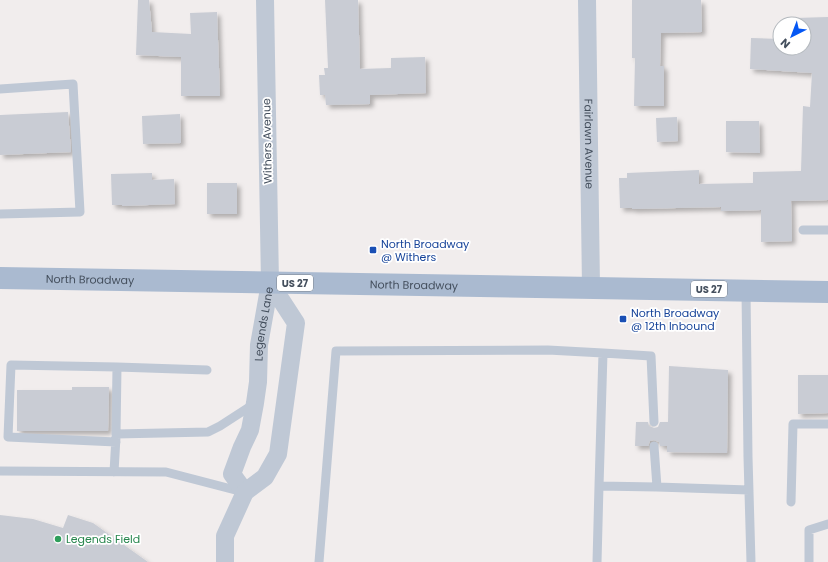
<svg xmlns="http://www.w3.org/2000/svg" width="828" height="562" viewBox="0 0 828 562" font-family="Poppins,sans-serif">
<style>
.building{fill:#c9ccd4;filter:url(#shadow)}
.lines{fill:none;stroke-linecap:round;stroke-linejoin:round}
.service{stroke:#bfc8d5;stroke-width:9}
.minor{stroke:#bfc8d5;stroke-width:18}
.primary{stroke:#aabad0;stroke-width:22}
.transit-dot{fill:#1a4fb4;stroke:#fff;stroke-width:1.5}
.leisure-dot{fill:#2e9e5b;stroke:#fff;stroke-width:1.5}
.labels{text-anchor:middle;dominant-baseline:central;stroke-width:3.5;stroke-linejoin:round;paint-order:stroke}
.shield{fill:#fff;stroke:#7c848e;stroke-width:1}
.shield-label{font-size:10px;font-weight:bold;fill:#444f5d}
.street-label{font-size:11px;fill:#444f5d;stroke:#fff}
.transit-label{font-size:11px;fill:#164399;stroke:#fff;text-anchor:start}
.leisure-label{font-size:11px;fill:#27864d;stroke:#fff;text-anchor:start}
</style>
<defs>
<filter id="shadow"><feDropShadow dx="3.5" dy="3.5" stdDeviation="2" flood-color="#0004"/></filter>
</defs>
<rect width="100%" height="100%" fill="#f1eded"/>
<!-- building -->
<path class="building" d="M138,0H149L152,32L191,34L190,13L217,12L220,96H181V57L136,55Z
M325,0H358L360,69L391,68V58L425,57L426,93L370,95V104L326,105L325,95H320L319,75H325L324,68H328Z
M632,0H701L702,32L661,33L660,66H664V106H634L635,58H632Z
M828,17V200L791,201L792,241L761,242V210L721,211V207L632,209V208H620L619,178H627V173L699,170V184L753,183V172L801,171L803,106L810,107L812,73L750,69L751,38L780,39V48H804V24H795V18Z
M68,112L71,152L0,155V115Z
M180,114L181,143L143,144L142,116Z
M677,117L678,141L657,142L656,118Z
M726,121H759L760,153L726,152Z
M152,173V180L174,179L175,204L122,206V205H112L111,174Z
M207,183H237V214H207Z
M669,366L728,370L727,453L667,452V446H660L659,442L654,440L650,441L648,446H635L636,422H648L649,426L654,428L658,427L660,422H668Z
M798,375H828V413L798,414Z
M72,387H109L108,431H17V390H72Z
M0,515L33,519L63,528L68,515L93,523L148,562H0Z"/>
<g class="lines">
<!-- service -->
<path class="service" d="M0,89L73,84L80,212L0,214
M803,230H828
M746,291L748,457L751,562
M603,353L651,356L654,422
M207,370L117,367L116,434L208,432L220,426L254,404
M116,442L8,437L11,365L117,367
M654,446L657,487
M0,471L166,472L243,492
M114,472L116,437
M791,502L793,424H828
M319,562L336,351L548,350L603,353L599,486L657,487L749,490
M597,562L599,486
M809,562V530L828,524"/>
<!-- minor -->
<g class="minor">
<path id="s1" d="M587,0L591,287"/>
<path id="s2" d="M245,492L232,474L242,447L250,430L255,403L258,382L259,345L270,283L265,0"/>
<path d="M225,562V536L245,492L265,477L278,454L296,323L270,283"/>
</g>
<!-- primary -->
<path class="primary" id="s3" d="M0,278L828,292"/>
</g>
<!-- markers -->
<g class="transit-dot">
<rect x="369" y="246" width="8" height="8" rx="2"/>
<rect x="619" y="315" width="8" height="8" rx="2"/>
</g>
<circle class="leisure-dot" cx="58" cy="539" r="4"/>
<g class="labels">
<!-- shield labels -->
<g class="shield">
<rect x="277" y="275" width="36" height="16" rx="3"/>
<rect x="691" y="281" width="36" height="16" rx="3"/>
</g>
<g class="shield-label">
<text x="295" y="283">US 27</text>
<text x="709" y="289">US 27</text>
</g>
<!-- street labels -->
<g class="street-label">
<text transform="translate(267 141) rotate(-91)">Withers Avenue</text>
<text stroke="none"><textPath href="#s1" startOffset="144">Fairlawn Avenue</textPath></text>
<text stroke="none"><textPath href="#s3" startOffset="90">North Broadway</textPath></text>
<text stroke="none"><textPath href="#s3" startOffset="414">North Broadway</textPath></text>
<text stroke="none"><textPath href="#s2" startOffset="177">Legends Lane</textPath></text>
</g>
<!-- transit labels -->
<g class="transit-label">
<text x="381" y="244">North Broadway<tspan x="381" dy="13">@ Withers</tspan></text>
<text x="631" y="313">North Broadway<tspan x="631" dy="13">@ 12th Inbound</tspan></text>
</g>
<!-- leisure labels -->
<g class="leisure-label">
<text x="66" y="539">Legends Field</text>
</g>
</g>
<!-- north arrow -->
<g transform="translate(792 36) rotate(222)"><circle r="19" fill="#ffffff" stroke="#b4b9be"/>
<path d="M0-3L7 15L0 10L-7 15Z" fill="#0457f4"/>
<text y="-6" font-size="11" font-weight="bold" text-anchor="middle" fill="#444f5d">N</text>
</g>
</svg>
